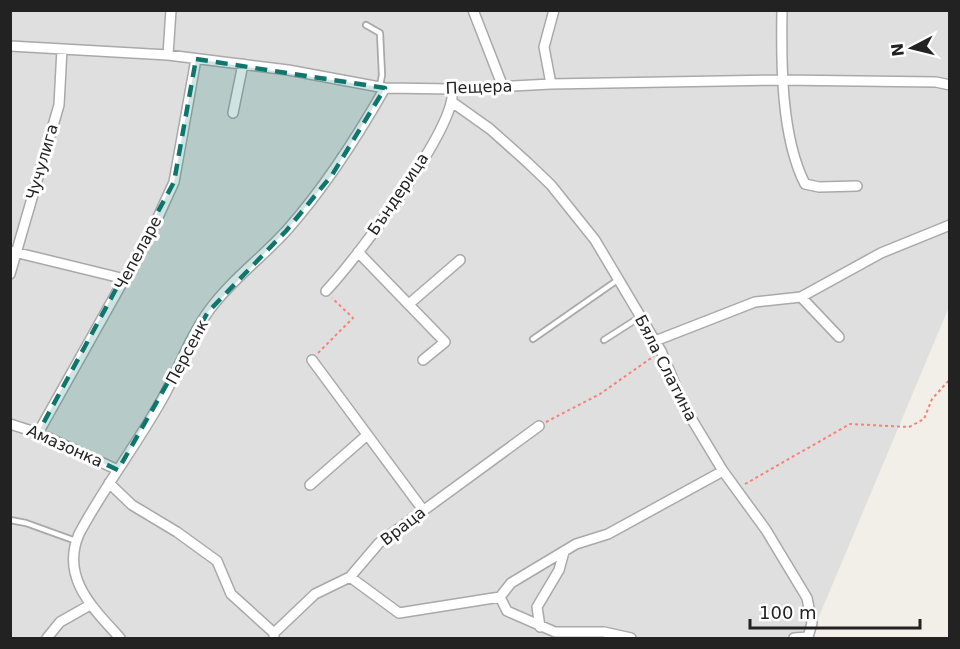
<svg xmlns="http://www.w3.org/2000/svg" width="960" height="649" viewBox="0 0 960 649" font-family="'DejaVu Sans',sans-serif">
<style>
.residential{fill:#e0dfdf}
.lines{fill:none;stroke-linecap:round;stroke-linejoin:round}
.service-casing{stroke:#a9a9a9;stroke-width:8}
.minor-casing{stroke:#a9a9a9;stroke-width:12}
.path{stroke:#fa8072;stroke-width:2;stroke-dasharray:3 3;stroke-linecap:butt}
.service{stroke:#fff;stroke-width:4.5}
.minor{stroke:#fff;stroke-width:9}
.marked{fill:#0f766e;fill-opacity:0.2;stroke:#0f766e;stroke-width:4.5;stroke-dasharray:12 8;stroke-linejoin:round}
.labels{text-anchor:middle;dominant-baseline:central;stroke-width:6;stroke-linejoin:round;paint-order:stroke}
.street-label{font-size:16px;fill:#222;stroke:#fff}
</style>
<rect width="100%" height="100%" fill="#f2efe9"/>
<!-- residential -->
<path class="residential" d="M10,11H949V307L810,638H11Z"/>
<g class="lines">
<!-- service casing -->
<g class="service-casing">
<path id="service" d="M366,25L380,33L382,75L380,86
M533,339L619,279
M604,340L640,317
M10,520L26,523L76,541"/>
</g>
<!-- minor casing -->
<g class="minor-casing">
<path id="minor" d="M473,10L503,87
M782,10C781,62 781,137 805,184L819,187L857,186
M10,46L168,55L288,70L385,88L453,89L551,84L781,80L936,82L950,85
M168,55L171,10
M551,84L544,47L554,10
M452,102L490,129L527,162L551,185L595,240L661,351L685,408L723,471L766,530L807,598L812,623L808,637L794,638
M233,113L243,64
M10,251L125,279
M358,252L445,342L423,360
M10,274L59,105L62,49
M326,291C357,258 446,140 452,98
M801,297L881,253L950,225
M409,304L460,260
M655,341L755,302L801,297L839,337
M312,360L423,510
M10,424L38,433L118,470
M38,433L154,226L174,182L196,59
M109,483L132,505L177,532L217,561L231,594L274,633V636
M310,485L366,436
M350,577L399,613L500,597L511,583L576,544L608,534L723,471
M500,597L507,611L555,632H604L631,638
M540,627L537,607L559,570L564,552
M274,633L315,594L350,577L379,543L539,426
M47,638L60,622L90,605
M120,638C94,609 60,578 79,534C105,485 139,442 165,394C180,365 191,335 210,309C233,278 262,258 287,230C326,186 356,139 385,88"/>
</g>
<!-- path -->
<path class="path" d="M318,353L353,318L332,298
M546,422L600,394L654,356
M745,484L850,424L909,427L924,419L932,399L950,379"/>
<!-- service -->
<use href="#service" class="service"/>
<!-- minor -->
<use href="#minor" class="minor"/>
</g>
<!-- marked area -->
<path class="marked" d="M196,59L385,88L332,175L286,231L208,312L118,470L38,433L174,182Z"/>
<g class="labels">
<!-- street labels -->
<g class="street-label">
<text transform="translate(479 87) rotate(-2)">Пещера</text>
<text transform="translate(42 162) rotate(-74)">Чучулига</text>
<text transform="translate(398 194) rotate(-56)">Бъндерица</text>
<text transform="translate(138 253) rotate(-62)">Чепеларе</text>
<text transform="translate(187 352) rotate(-62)">Персенк</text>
<text transform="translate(666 368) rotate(63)">Бяла Слатина</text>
<text transform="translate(65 446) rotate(24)">Амазонка</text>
<text transform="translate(403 526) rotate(-38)">Враца</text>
</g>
</g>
<!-- border -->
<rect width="960" height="649" fill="none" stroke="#222222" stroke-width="24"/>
<!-- north arrow -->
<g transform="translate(912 48) rotate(263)" stroke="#ffffff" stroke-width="4.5" paint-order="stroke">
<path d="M0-4.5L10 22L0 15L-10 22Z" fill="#222222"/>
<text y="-9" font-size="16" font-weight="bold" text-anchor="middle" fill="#222222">N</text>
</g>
<!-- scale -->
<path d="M750 619v9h170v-9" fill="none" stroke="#222222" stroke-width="3"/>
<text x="759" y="619" font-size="18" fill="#222222" stroke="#ffffff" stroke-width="4.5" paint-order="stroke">100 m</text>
</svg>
